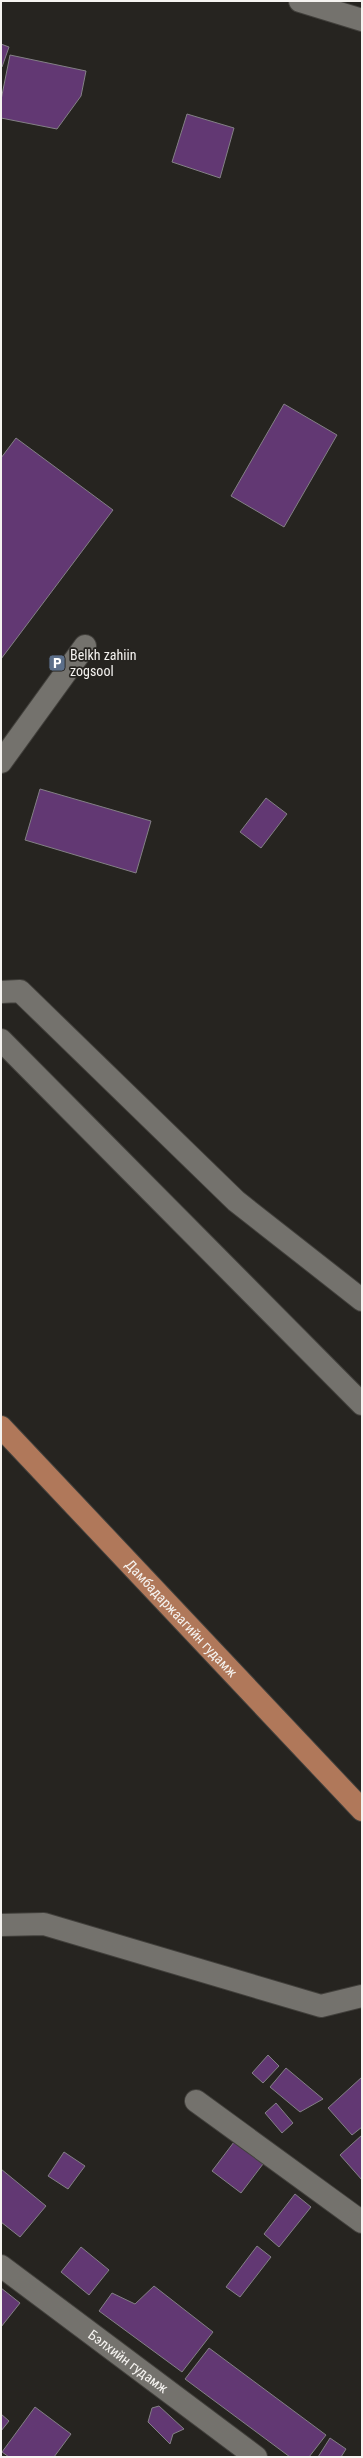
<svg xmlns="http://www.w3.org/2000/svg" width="363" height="2458" viewBox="0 0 363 2458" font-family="'Roboto Condensed',sans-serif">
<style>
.building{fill:#623873;stroke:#838085}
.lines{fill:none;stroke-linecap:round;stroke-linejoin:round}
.minor-casing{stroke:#42403c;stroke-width:24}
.major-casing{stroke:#42403c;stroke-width:24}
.minor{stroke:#74726d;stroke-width:22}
.major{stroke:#b0785a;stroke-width:22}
.labels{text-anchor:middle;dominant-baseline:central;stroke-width:3.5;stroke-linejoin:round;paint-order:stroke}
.poi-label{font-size:14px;fill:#f5f3f0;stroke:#262420;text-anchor:start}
.street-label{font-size:14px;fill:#f5f3f0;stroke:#262420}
</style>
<rect width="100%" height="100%" fill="#262420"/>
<!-- building -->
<path class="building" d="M1,44L9,47L2,67H1Z
M10,55L86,71L81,96L57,129L1,118V100Z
M187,114L234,128L220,178L172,162Z
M284,404L337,435L284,527L231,496Z
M16,438L113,510L1,659V458Z
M40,789L151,821L136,873L25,840Z
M266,798L287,814L261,848L240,832Z
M268,2055L279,2066L263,2083L252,2073Z
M286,2068L323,2099L300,2112L270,2087Z
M362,2077V2127L352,2135L328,2108Z
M276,2103L293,2123L282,2133L265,2113Z
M362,2135V2180L340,2155Z
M234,2142L263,2164L241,2193L212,2171Z
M64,2152L85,2166L68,2189L48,2176Z
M1,2169L46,2206L20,2237L1,2222Z
M295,2194L311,2207L279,2247L264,2234Z
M257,2246L271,2257L240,2297L226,2287Z
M81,2247L109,2270L89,2295L61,2272Z
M154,2286L213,2332L182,2372L99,2311L112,2293L135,2304Z
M1,2288L20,2303L1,2327Z
M209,2348L326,2435L309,2457H290L185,2379Z
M159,2406L184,2429L173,2434L170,2444L148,2422L152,2408Z
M35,2407L71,2434L54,2457H9L2,2452Z
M1,2414L9,2421L1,2431Z
M330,2438L346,2449L341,2457H318Z"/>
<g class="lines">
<!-- minor casing -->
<g class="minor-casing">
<g id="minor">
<path d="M300,1L362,20"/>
<path d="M1,762L85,646"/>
<path d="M1,992L20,991L236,1201L362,1300"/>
<path d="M1,1040L362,1404"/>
<path d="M1,1925L44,1924L321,2006L362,1996"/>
<path d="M196,2101L362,2222"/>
<path id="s1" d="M1,2266L256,2457"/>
</g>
</g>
<!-- major casing -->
<g class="major-casing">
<g id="major">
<path id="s2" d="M1,1427L362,1810"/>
</g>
</g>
<!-- minor -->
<use href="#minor" class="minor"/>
<!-- major -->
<use href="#major" class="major"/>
</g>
<!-- icons -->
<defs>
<g id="parking-square" transform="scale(0.9)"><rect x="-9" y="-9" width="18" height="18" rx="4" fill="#5c6f8a" stroke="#262420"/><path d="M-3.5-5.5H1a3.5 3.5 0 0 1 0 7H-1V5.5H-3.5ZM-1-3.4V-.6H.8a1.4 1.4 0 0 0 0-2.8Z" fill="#fff"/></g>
</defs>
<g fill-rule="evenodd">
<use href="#parking-square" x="57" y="663"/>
</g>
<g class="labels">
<!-- poi labels -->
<g class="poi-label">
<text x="70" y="655">Belkh zahiin<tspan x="70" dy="16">zogsool</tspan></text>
</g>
<!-- street labels -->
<g class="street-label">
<text stroke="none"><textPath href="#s2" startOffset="263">Дамбадаржаагийн гудамж</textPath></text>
<text stroke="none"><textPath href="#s1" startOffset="159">Бэлхийн гудамж</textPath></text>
</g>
</g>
<!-- border -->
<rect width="363" height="2458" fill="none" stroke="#f5f3f0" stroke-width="4"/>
</svg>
